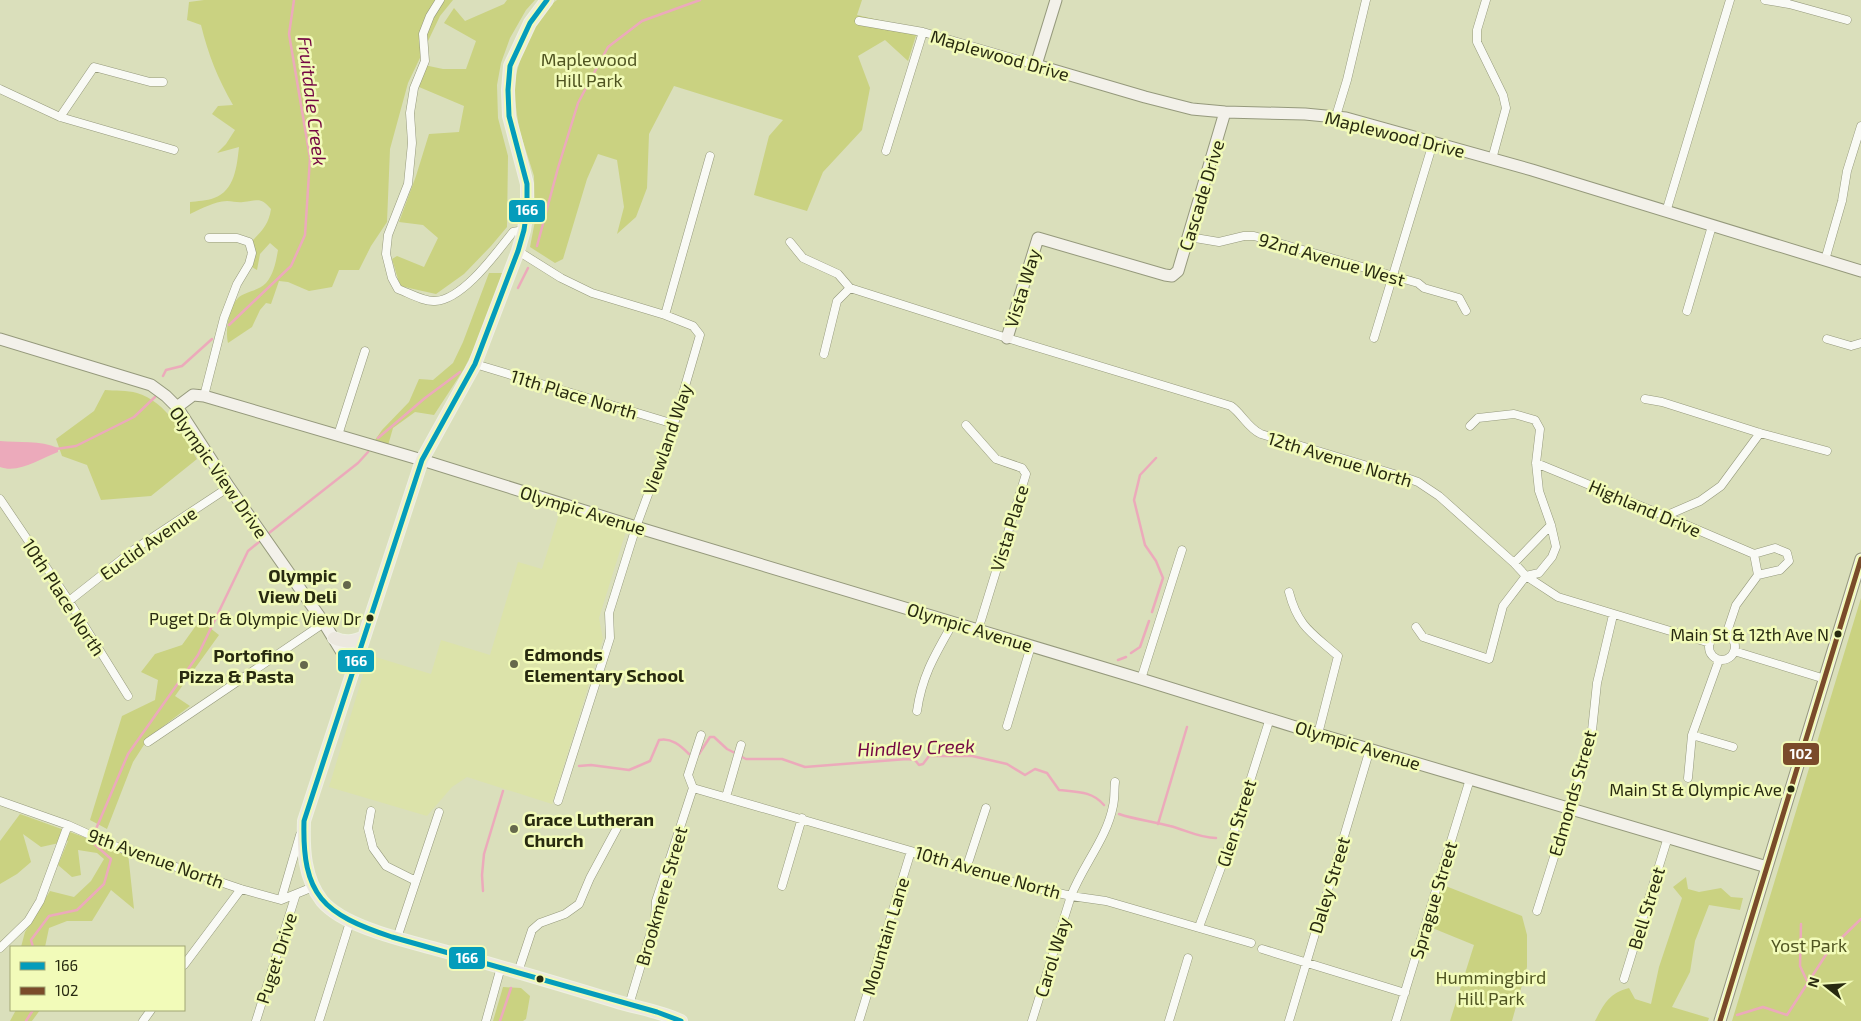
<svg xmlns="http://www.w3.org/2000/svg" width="1861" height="1021" viewBox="0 0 1861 1021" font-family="'Exo 2',sans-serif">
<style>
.built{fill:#dce3aa}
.green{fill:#cad281}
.water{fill:#ecaabb}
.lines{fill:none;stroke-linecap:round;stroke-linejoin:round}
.stream{stroke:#ecaabb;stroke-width:2.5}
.street-casing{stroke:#95997c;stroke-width:9}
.secondary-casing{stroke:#95997c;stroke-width:13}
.primary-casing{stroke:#eef1e0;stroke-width:14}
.street{stroke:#f9faf5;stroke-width:8}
.secondary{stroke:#f3f1ea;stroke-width:11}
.primary{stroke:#ece8df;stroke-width:12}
.bus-1-casing{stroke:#f2fbb9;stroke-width:9}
.bus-2-casing{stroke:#f2fbb9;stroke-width:9}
.bus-1{stroke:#049cbb;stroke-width:5}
.bus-2{stroke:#7a4b2a;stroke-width:5}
.poi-dot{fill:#66694c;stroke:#f2fbb9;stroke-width:2}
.bus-dot{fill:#282a10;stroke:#f2fbb9;stroke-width:2}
.labels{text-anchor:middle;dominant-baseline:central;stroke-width:5;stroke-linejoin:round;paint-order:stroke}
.bus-label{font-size:17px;fill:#282a10;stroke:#f2fbb9;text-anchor:end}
.street-label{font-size:18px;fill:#282a10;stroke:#f2fbb9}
.park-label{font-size:18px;fill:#4f5421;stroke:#f2fbb9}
.poi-label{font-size:18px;font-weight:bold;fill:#282a10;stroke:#f2fbb9;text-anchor:end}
.water-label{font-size:19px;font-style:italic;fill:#740744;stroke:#f2fbb9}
.line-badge{stroke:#f2fbb9;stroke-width:2}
.badge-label{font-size:14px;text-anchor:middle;font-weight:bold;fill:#fff}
</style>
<rect width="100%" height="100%" fill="#dadfbb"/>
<!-- built -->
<path class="built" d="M561,508L627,528L599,618L603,639L552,804L467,777L452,787L427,816L329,787L369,655L431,674L441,640L490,655L518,562L542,569Z"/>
<!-- green -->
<path class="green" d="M204,0H453L440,16L408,83L390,149L387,222L371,246L359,270H339L332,287L309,291L288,282L279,281L271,304L266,303L260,310L252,327L228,343C225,331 229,307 238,298C245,291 259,291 266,283C274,274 276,261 278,250L270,243L260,254L257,270L252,267L253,240C263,230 269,223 271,209C260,196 258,201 243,202C238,203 233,201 227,201C213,202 203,208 190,214V202C197,201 207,201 214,198C235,191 237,165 239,147L217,153L226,144L235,130L212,114L218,106L233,105C218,79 208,54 201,25L187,20L189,2Z
M507,0H535L526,10L510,38L501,63L497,85L498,118L508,156L507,227L491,246L464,274L436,294L400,286L392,259L397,256L424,267L438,238L423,225L399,222L416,176L429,134L459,132L464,106L419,87L424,65L443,69H466L476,41L444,23L454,8L465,21L504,4Z
M557,0H862L857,15L918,29L908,61L885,40L858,56L870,88L862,130L823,172L807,211L754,195L769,136L783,120L674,86L649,134L647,188L636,217L617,234L624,207L617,160L598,154L587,179L563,259L555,263L530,247L535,221L534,176L519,129L513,85L526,40L549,6Z
M489,273H502L488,321L464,369L434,415L415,412L393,428L387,449L373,443L382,430L409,402L419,379L433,380L453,363L463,342Z
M105,390C115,391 127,390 137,393C168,403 181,432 197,459L151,496L101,500L87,465L62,456L56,439L94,411Z
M1861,598V1021H1732Z
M200,620L219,635L175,696L190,706L149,737L133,762L107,829L90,820L122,716L155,700L158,680L141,672L155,654L182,645Z
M20,814L128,853L134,909L111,890L92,921H67L49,928L45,947H21L25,932L50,891L74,897L91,881L104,859L97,853L78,850L81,875L72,877L58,865L68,841L41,847L23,834L31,862L17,874L0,884V841Z
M1686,877L1688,889L1699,892L1721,888L1731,897L1743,898L1740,910L1709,905L1695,941L1690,972L1672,1007L1709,1018L1708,1021H1595C1604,1004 1609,993 1629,988L1635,999L1651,1004L1659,967L1682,898L1673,887Z
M1438,883L1522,916L1527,935V967L1512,1021H1450L1474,945L1425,925Z
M503,987L521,988L530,996L526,1019L523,1021H493Z
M16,1010H40L32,1021H10Z"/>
<!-- water -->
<path class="water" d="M0,441C19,443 40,440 58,448V452C41,458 19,474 0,467Z"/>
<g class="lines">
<!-- stream -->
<path class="stream" d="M537,246L558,168L578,103L608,47L642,21L700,0
M518,288L528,268
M229,325L291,266L305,235L310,158L289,34L294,0
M163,376L166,370L182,366L212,339
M378,438L425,398L460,372
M56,449L76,446L134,417L155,397
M269,533L358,463L368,452
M1152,612L1163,578L1156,561L1145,545L1134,500L1140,475L1156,458
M1131,653L1140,647L1149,621
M1118,660L1126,657
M699,754L710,737H714L727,749L735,753
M742,757L746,759H782L805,767L907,759L915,760L919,765L923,764L929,756H972L1007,764L1025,775L1035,769L1047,773L1059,790C1077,792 1092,791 1104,805
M579,766L591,765L629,770L650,761L659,740C671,737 681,746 689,754
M1119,814C1136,820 1153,821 1170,826C1186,830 1199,838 1216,838
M1158,824L1187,727
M96,829L128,754L198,655L248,551L259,542
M483,891L482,875L484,854L503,791
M1801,924L1800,966L1808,983
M33,947L31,940L49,916L77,910L104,884L111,859L92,842
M1737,1015L1763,1007L1787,1015L1829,950L1861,919
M26,1021L33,1010
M500,1021L511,988"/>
<!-- street casing -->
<g class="street-casing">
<path id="street" d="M440,0L430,16L423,34L425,61L414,88L410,113L412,143L408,184L388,235L386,254L392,278L398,289C409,293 424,302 435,301C463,300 497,252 513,232L524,230
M1486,0L1477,30V42L1503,95L1506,108L1492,159
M1765,0L1789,4L1847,20
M859,21L923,32L1036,65
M0,89L60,117L174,150
M1336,116L1347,80L1366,0
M60,117L94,67L150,82H163
M886,151L923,32
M1666,212L1730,0
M1189,237L1219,242L1244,236H1254L1418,283L1424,288L1459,298L1466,311
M790,242L803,258L838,274L850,288L1007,338L1231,406C1242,414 1248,428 1261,434L1404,477L1418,482L1439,496L1514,563L1526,576L1558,597L1710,643
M518,251L561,278L592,293L665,315L693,326L700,335L674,424L636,527L609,613L610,638L558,801
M1825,260L1842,201L1847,171L1861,126
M1687,311L1712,226
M665,315L710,156
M1374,338L1433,143
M1827,339L1851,346L1861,343
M824,354L837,301L850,288
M475,364L674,424
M204,396L224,318L237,284L249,264L252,253L249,242L237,238H209
M1645,399L1662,402L1760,433L1827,451
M966,425L996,459L1022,468L1026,474L978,630
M1470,426L1478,418L1514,414L1535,420L1540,429L1536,463L1539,491L1551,525L1556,547L1552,557L1539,573L1526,576
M338,435L365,351
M1536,463L1665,516L1754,554
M0,499L69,601L128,696
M1665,516L1700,501L1721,486L1760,433
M1754,554L1775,548L1787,553L1789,561L1780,570L1758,575
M1514,563L1551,525
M1289,592C1298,627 1312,633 1338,656L1318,734
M69,601L135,549L229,487
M1416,627L1423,637L1489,659L1503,606L1526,576
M1709 647a13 13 0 1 1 26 0a13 13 0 1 1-26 0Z
M1726,635L1736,605L1758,575L1754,554
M1734,651L1825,679
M1141,679L1182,550
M917,711C922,675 936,653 953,623
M1007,726L1031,646
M1692,735L1733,747
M148,742L324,623
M1688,778L1692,735L1719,660
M693,788L911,851L987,876L1071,896L1106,901L1251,943
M693,788L688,775L701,735
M726,797L741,745
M0,801L68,825L117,847L241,889L281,900L313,887
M371,811L368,828L373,848L386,866L416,881
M966,869L986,808
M782,886L802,818
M281,900L300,835
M1537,911L1591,740L1597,683L1613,615
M1199,927L1233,835L1270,718
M397,938L439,812
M0,948L28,921L40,901L68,825
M1262,949L1405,993
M184,965L241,889
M518,972L532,930L540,923L565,914L579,904L590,878L617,828
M1624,979L1668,837
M629,1005L655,918L656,901L693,788
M143,1021L151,1010
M256,1021L296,894
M319,1021L350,922
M486,1021L501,967
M859,1021L911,851
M1032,1021L1071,896C1083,865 1107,838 1113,806C1115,798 1114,789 1115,782
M1169,1021L1188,958
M1289,1021L1370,749
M1396,1021L1470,779"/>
</g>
<!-- secondary casing -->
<g class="secondary-casing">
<path id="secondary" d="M1056,0L1036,65L1145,97L1192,109L1225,112L1305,114L1346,118L1532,170L1861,271
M1007,338L1038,238L1165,275L1172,276L1178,271L1225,112
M0,339L151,385L166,396L177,407L229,487L324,623L353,670
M177,407L193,395L204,396L422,460L636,527L1141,679L1318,734L1767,867
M1720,1021L1861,559"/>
</g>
<!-- primary casing -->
<g class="primary-casing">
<path id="primary" d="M547,0L530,23L510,66L508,90L509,116L527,184V209L524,230L518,251L475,364L422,460L304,821C303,849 304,878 322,901C344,927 404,940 436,949C496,965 556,983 615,1001C637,1008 660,1011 681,1021
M334,638C345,643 353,642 364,637"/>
</g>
<!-- street -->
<use href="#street" class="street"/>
<!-- secondary -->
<use href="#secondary" class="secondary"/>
<!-- primary -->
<use href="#primary" class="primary"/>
<!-- bus-1 casing -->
<g class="bus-1-casing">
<path id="bus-1" d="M547,0L530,23L510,66L508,90L509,116L527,184V209L524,230L518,251L475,364L422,460L304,821C302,896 323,914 392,937L657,1012L681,1021"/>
</g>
<!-- bus-2 casing -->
<g class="bus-2-casing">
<path id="bus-2" d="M1720,1021L1861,559"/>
</g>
<!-- bus-1 -->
<use href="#bus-1" class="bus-1"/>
<!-- bus-2 -->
<use href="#bus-2" class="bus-2"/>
</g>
<!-- markers -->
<g class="poi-dot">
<circle cx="347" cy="585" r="5"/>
<circle cx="514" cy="664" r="5"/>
<circle cx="304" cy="665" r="5"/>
<circle cx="514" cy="829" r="5"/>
</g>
<g class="bus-dot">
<circle cx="370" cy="618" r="4.5"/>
<circle cx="1838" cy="634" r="4.5"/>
<circle cx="1791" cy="789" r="4.5"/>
<circle cx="540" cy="979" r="4.5"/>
</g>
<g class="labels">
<!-- bus labels -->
<g class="bus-label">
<text x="361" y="618">Puget Dr &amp; Olympic View Dr</text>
<text x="1829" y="634">Main St &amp; 12th Ave N</text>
<text x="1782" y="789">Main St &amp; Olympic Ave</text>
</g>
<!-- street labels -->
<g class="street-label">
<text transform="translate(1000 55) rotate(16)">Maplewood Drive</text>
<text transform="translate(1395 134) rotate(14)">Maplewood Drive</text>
<text transform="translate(1201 195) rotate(-73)">Cascade Drive</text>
<text transform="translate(1332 259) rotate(16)">92nd Avenue West</text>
<text transform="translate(1022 288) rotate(-73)">Vista Way</text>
<text transform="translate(574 394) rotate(17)">11th Place North</text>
<text transform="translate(667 439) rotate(-71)">Viewland Way</text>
<text transform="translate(1340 459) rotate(17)">12th Avenue North</text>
<text transform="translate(219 472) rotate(55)">Olympic View Drive</text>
<text transform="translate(1645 508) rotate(23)">Highland Drive</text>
<text transform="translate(583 510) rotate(17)">Olympic Avenue</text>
<text transform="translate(1009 528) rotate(-73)">Vista Place</text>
<text transform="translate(148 543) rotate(-35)">Euclid Avenue</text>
<text transform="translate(64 597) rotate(57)">10th Place North</text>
<text transform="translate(970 627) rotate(17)">Olympic Avenue</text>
<text transform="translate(1358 745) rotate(17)">Olympic Avenue</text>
<text transform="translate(1572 793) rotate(-74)">Edmonds Street</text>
<text transform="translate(1236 823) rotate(-72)">Glen Street</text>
<text transform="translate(156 858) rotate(20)">9th Avenue North</text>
<text transform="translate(988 872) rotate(16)">10th Avenue North</text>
<text transform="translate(1329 885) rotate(-73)">Daley Street</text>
<text transform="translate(661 896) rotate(-74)">Brookmere Street</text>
<text transform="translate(1433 900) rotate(-73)">Sprague Street</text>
<text transform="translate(1646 908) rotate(-73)">Bell Street</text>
<text transform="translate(885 936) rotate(-73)">Mountain Lane</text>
<text transform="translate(1052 957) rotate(-73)">Carol Way</text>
<text transform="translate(276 958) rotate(-72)">Puget Drive</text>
</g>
<!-- park labels -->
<g class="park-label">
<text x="589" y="59">Maplewood<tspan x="589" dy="21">Hill Park</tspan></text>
<text x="1809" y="945">Yost Park</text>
<text x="1491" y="977">Hummingbird<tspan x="1491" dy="21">Hill Park</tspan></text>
</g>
<!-- poi labels -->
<g class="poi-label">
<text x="337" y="575">Olympic<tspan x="337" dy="21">View Deli</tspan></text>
<text x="524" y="654" text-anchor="start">Edmonds<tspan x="524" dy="21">Elementary School</tspan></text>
<text x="294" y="655">Portofino<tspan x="294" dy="21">Pizza &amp; Pasta</tspan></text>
<text x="524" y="819" text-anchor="start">Grace Lutheran<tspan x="524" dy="21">Church</tspan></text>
</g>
<!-- water labels -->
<g class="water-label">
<text transform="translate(313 101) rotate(83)">Fruitdale Creek</text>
<text transform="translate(916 747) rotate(-2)">Hindley Creek</text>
</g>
</g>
<g class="line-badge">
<rect x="508" y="199" width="38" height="24" rx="5" fill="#049cbb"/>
<rect x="337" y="649" width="38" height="24" rx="5" fill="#049cbb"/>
<rect x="1782" y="742" width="38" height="24" rx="5" fill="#7a4b2a"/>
<rect x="448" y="946" width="38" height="24" rx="5" fill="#049cbb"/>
</g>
<g class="badge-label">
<text x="527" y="215">166</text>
<text x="356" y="666">166</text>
<text x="1801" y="759">102</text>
<text x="467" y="963">166</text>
</g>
<!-- legend -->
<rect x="10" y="946" width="175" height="65" fill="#f2fbb9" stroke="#a1a775"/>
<rect x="20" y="962" width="25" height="8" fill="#049cbb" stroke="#a1a775"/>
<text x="55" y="971" font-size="15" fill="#282a10">166</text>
<rect x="20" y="987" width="25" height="8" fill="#7a4b2a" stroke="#a1a775"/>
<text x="55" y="996" font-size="15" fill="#282a10">102</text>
<!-- north arrow -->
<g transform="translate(1826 986) rotate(287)" stroke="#f2fbb9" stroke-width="4" paint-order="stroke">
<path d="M0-4L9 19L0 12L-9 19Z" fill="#282a10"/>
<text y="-8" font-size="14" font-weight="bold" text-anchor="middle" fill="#282a10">N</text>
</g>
</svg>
